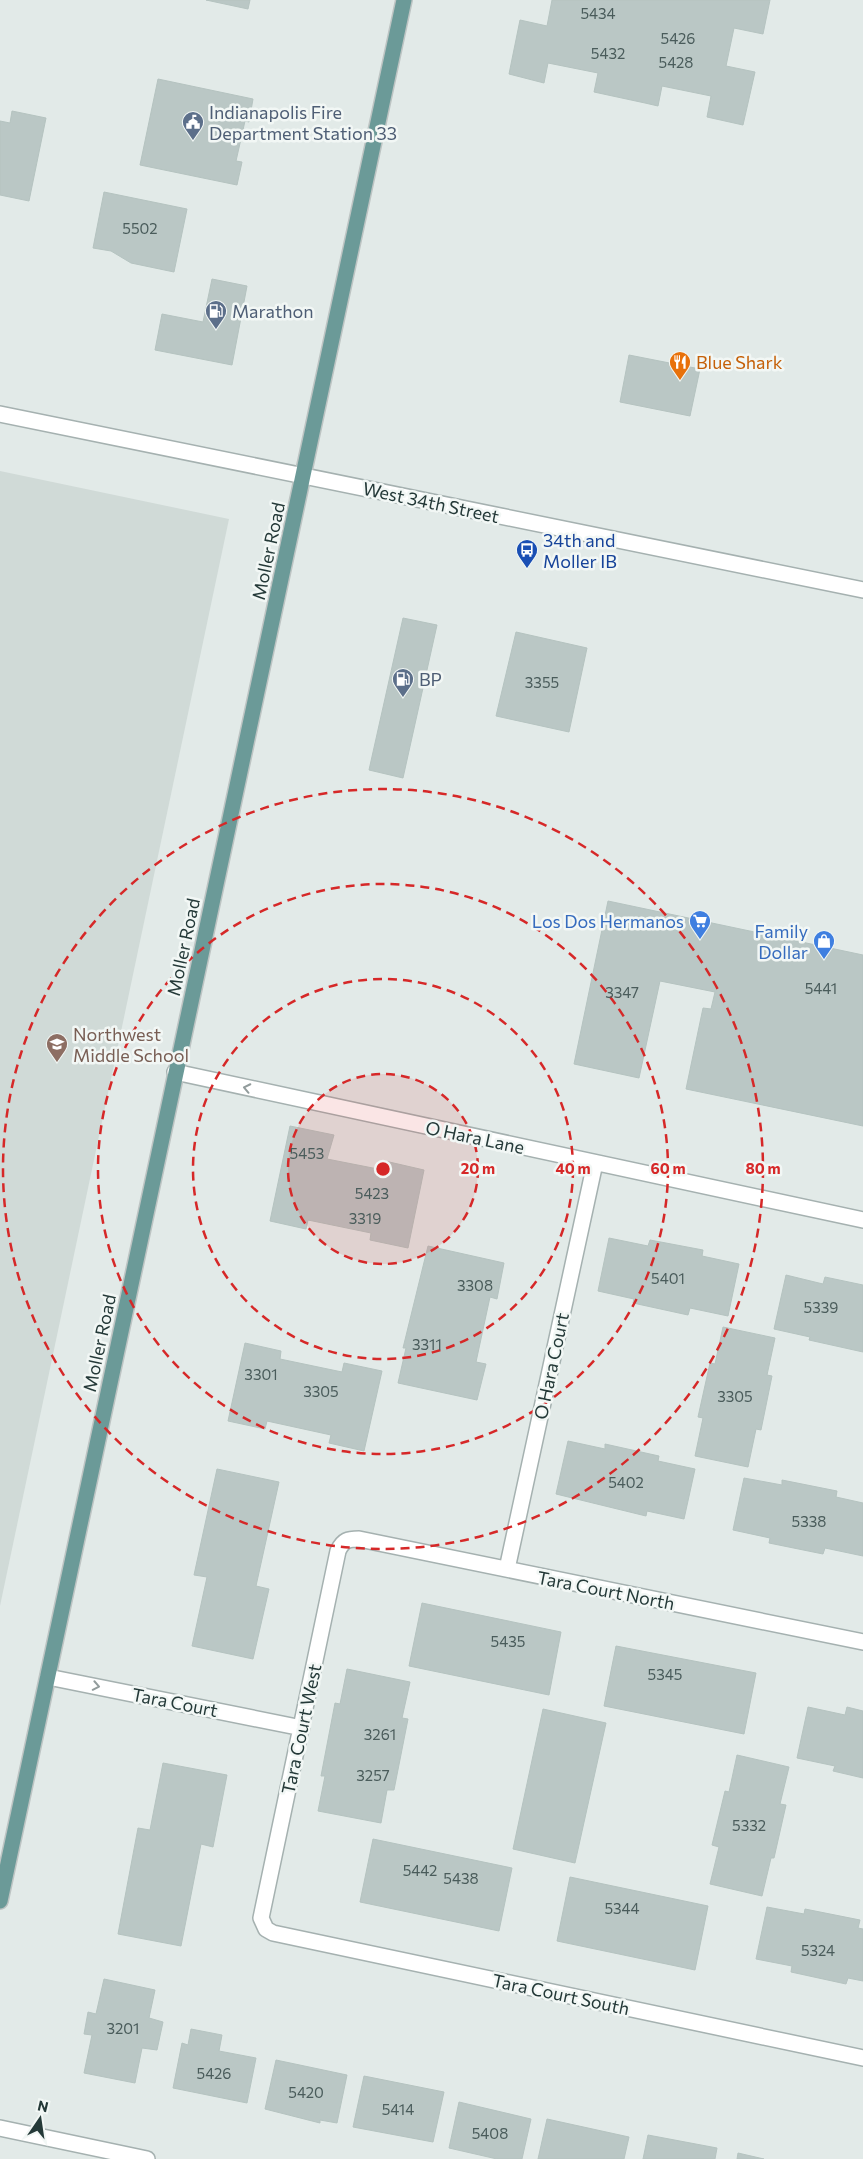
<svg xmlns="http://www.w3.org/2000/svg" width="863" height="2159" viewBox="0 0 863 2159" font-family="Commissioner,sans-serif">
<style>
.built{fill:#d0dad7}
.building{fill:#bac7c5;stroke:#b5c3c0}
.lines{fill:none;stroke-linecap:round;stroke-linejoin:round}
.minor-casing{stroke:#a5b1b0;stroke-width:18}
.major-casing{stroke:#bdc4c3;stroke-width:18}
.minor{stroke:#fff;stroke-width:15}
.major{stroke:#6b9a98;stroke-width:15}
.oneway{stroke:#929c9c}
.ring{fill:none;stroke:#d62828;stroke-width:2.5;stroke-dasharray:9 6}
.labels{text-anchor:middle;dominant-baseline:central;stroke-width:5;stroke-linejoin:round;paint-order:stroke}
.number-label{font-size:15px;fill:#4a5c5b}
.service-label{font-size:18px;fill:#4e5e75;stroke:#f2f7f5;text-anchor:start}
.food-label{font-size:18px;fill:#c56008;stroke:#f2f7f5;text-anchor:start}
.street-label{font-size:18px;fill:#243938;stroke:#f2f7f5}
.transit-label{font-size:18px;fill:#164399;stroke:#f2f7f5;text-anchor:start}
.shop-label{font-size:18px;fill:#366cbe;stroke:#f2f7f5;text-anchor:end}
.education-label{font-size:18px;fill:#785e54;stroke:#f2f7f5;text-anchor:start}
.centre{fill:#d62828;stroke:#f2f7f5;stroke-width:2.5}
.ring-label{font-size:15px;text-anchor:middle;font-weight:bold;fill:#d62828;stroke:#f2f7f5;stroke-width:5;stroke-linejoin:round;paint-order:stroke}
</style>
<rect width="100%" height="100%" fill="#e2eae8"/>
<!-- built -->
<path class="built" d="M0,471L229,519L0,1606Z"/>
<!-- building -->
<path class="building" d="M206,0H250L248,9Z
M552,0H770L763,34L734,28L726,66L755,72L743,125L707,117L711,96L662,86L658,106L645,103L594,92L598,73L548,63L544,83L509,74L520,20L547,26Z
M158,79L253,99L249,122L245,121L236,161L242,162L237,185L140,165Z
M12,111L46,118L29,201L0,195V121L10,123Z
M104,192L187,209L174,272L131,263L111,251L93,248Z
M212,279L247,286L232,365L155,350L162,314L203,322Z
M629,355L700,369L690,416L620,402Z
M403,618L437,625L403,778L369,770Z
M516,632L587,648L569,732L496,716Z
M608,901L863,955V1126L686,1089L703,1008L711,1009L715,992L660,981L639,1078L574,1064Z
M290,1126L334,1135L327,1159L383,1170L385,1161L424,1170L408,1248L370,1240L371,1233L308,1220L306,1229L270,1221Z
M609,1238L648,1246L650,1240L703,1250L702,1256L739,1264L728,1316L690,1308L688,1315L633,1303L634,1299L598,1291Z
M428,1246L504,1263L497,1299L490,1297L476,1362L486,1364L477,1400L398,1383L406,1348H403Z
M786,1275L823,1284L825,1277L863,1285V1352L809,1340L810,1337L774,1329Z
M723,1327L775,1338L767,1375L772,1376L761,1430L756,1429L748,1467L695,1456L703,1418L698,1417L710,1363L715,1364Z
M245,1343L281,1351L280,1359L342,1372L344,1363L382,1371L364,1451L329,1443L331,1435L267,1421L265,1429L228,1421Z
M568,1441L605,1449V1444L659,1456L658,1461L695,1469L684,1519L647,1511L646,1516L556,1494Z
M217,1469L279,1482L256,1586L269,1589L253,1659L192,1646L207,1577L194,1575Z
M744,1478L782,1485V1480L837,1491L836,1497L863,1503V1556L825,1548L823,1554L769,1543L770,1538L733,1530Z
M422,1603L561,1632L549,1695L409,1666Z
M616,1646L756,1673L744,1734L604,1706Z
M347,1669L410,1682L402,1718L408,1719L394,1790H387L381,1823L318,1811L325,1776H321L335,1703L340,1704Z
M808,1707L845,1715L847,1707L863,1711V1778L833,1771L835,1766L797,1758Z
M543,1709L606,1723L575,1863L513,1849Z
M737,1755L789,1767L780,1804L786,1805L774,1858H771L762,1896L710,1884L719,1847L712,1845L725,1791L729,1792Z
M163,1763L227,1775L213,1847L201,1844L181,1946L118,1934L138,1828L150,1830Z
M373,1839L512,1868L499,1931L360,1902Z
M570,1877L708,1906L695,1970L557,1941Z
M767,1907L804,1914L805,1909L860,1920L858,1928L863,1929V1981L848,1978L846,1984L791,1972L792,1966L756,1959Z
M104,1979L155,1990L149,2018L163,2022L157,2050L142,2048L135,2083L84,2073L92,2035L84,2034L88,2012L96,2014Z
M191,2029L222,2035L219,2051L256,2058L247,2103L173,2088L182,2043L188,2045Z
M276,2060L347,2075L337,2123L320,2120V2123L265,2109Z
M364,2076L444,2092L433,2142L353,2127Z
M459,2102L531,2119L522,2159H497L449,2148Z
M547,2119L629,2137L624,2159H538Z
M648,2135L717,2148L715,2159H643Z
M738,2153L764,2159H737Z"/>
<g class="lines">
<!-- minor casing -->
<g class="minor-casing">
<path id="minor" d="M0,414L863,590
M175,1072L863,1220
M507,1569L595,1163
M863,1642L359,1539C348,1539 343,1540 338,1551L261,1918L266,1929L273,1933L863,2058
M48,1677L302,1728
M0,2128L147,2159"/>
</g>
<!-- major casing -->
<g class="major-casing">
<path id="major" d="M0,1901L404,0"/>
</g>
<!-- minor -->
<use href="#minor" class="minor"/>
<!-- major -->
<use href="#major" class="major"/>
</g>
<!-- one-way arrows -->
<defs><path id="oneway-chevron" d="M-2-3.5L2.5 0L-2 3.5" fill="none" stroke-width="1.6" stroke-linecap="round" stroke-linejoin="round" transform="scale(1.25)"/></defs>
<g class="oneway">
<use href="#oneway-chevron" transform="translate(247 1088) rotate(-168)"/>
<use href="#oneway-chevron" transform="translate(96 1686) rotate(11)"/>
</g>
<!-- distance rings -->
<circle cx="383" cy="1169" r="95" fill="#d62828" fill-opacity=".12"/>
<g class="ring">
<circle cx="383" cy="1169" r="95"/>
<circle cx="383" cy="1169" r="190"/>
<circle cx="383" cy="1169" r="285"/>
<circle cx="383" cy="1169" r="380"/>
</g>
<!-- icons -->
<defs>
<g id="civic-pin" transform="scale(1.125)"><path d="M0 17L-7.5 6A9.5 9.5 0 1 1 7.5 6Z" fill="#5c6f8a" stroke="#f2f7f5"/><path d="M-.6-6.5H3V-4.5H.6V-3L4-1V1h2V6H-6V1h2V-1L-.6-3ZM-1.2 2.5V6h2.4V2.5Z" fill="#fff"/></g>
<g id="fuel-pin" transform="scale(1.125)"><path d="M0 17L-7.5 6A9.5 9.5 0 1 1 7.5 6Z" fill="#5c6f8a" stroke="#f2f7f5"/><path d="M-5.5-6h7V0h2V4h1.3V-2.5L3-4.5l.8-.8L6-3V5H2.5V1h-1V6h-7ZM-4.2-4.7v3.2H.2V-4.7Z" fill="#fff"/></g>
<g id="restaurant-pin" transform="scale(1.125)"><path d="M0 17L-7.5 6A9.5 9.5 0 1 1 7.5 6Z" fill="#e8710a" stroke="#f2f7f5"/><path d="M-5-6h1v4h1v-4h1v4h1v-4h1v5L-1.5 .5V6h-2V.5L-5-1ZM5-6V6H3V1.5H1.5Q1.5-4 5-6Z" fill="#fff"/></g>
<g id="bus-pin" transform="scale(1.125)"><path d="M0 17L-7.5 6A9.5 9.5 0 1 1 7.5 6Z" fill="#1a4fb4" stroke="#f2f7f5"/><path d="M-5-6H5V4H4V6H2V4H-2V6H-4V4H-5ZM-3.5-4V0h7V-4ZM-3.5 1.2v1.5H-2V1.2ZM2 1.2v1.5H3.5V1.2Z" fill="#fff"/></g>
<g id="supermarket-pin" transform="scale(1.125)"><path d="M0 17L-7.5 6A9.5 9.5 0 1 1 7.5 6Z" fill="#3f7fe0" stroke="#f2f7f5"/><path d="M-6-5.5h2.5l.6 2H6L4.5 2H-2.5L-4.4-4H-6ZM-1.5 3.2a1.3 1.3 0 1 0 .1 0ZM3 3.2a1.3 1.3 0 1 0 .1 0Z" fill="#fff"/></g>
<g id="shop-pin" transform="scale(1.125)"><path d="M0 17L-7.5 6A9.5 9.5 0 1 1 7.5 6Z" fill="#3f7fe0" stroke="#f2f7f5"/><path d="M-5-2.5h2.3a2.7 3.5 0 0 1 5.4 0H5L5.5 6h-11ZM-1.5-2.5h3a1.5 2.3 0 0 0-3 0Z" fill="#fff"/></g>
<g id="school-pin" transform="scale(1.125)"><path d="M0 17L-7.5 6A9.5 9.5 0 1 1 7.5 6Z" fill="#8d6e63" stroke="#f2f7f5"/><path d="M0-5L7-2L0 1L-7-2ZM-4 1L0 2.5L4 1V4Q0 6-4 4Z" fill="#fff"/></g>
</defs>
<g fill-rule="evenodd">
<use href="#civic-pin" x="193" y="122"/>
<use href="#fuel-pin" x="216" y="311"/>
<use href="#restaurant-pin" x="680" y="362"/>
<use href="#bus-pin" x="527" y="550"/>
<use href="#fuel-pin" x="403" y="679"/>
<use href="#supermarket-pin" x="700" y="921"/>
<use href="#shop-pin" x="824" y="941"/>
<use href="#school-pin" x="57" y="1044"/>
</g>
<g class="labels">
<!-- number labels -->
<g class="number-label">
<text x="598" y="13">5434</text>
<text x="678" y="38">5426</text>
<text x="608" y="53">5432</text>
<text x="676" y="62">5428</text>
<text x="140" y="228">5502</text>
<text x="542" y="682">3355</text>
<text x="821" y="988">5441</text>
<text x="622" y="992">3347</text>
<text x="307" y="1153">5453</text>
<text x="372" y="1193">5423</text>
<text x="365" y="1218">3319</text>
<text x="668" y="1278">5401</text>
<text x="475" y="1285">3308</text>
<text x="821" y="1307">5339</text>
<text x="427" y="1344">3311</text>
<text x="261" y="1374">3301</text>
<text x="321" y="1391">3305</text>
<text x="735" y="1396">3305</text>
<text x="626" y="1482">5402</text>
<text x="809" y="1521">5338</text>
<text x="508" y="1641">5435</text>
<text x="665" y="1674">5345</text>
<text x="380" y="1734">3261</text>
<text x="373" y="1775">3257</text>
<text x="749" y="1825">5332</text>
<text x="420" y="1870">5442</text>
<text x="461" y="1878">5438</text>
<text x="622" y="1908">5344</text>
<text x="818" y="1950">5324</text>
<text x="123" y="2028">3201</text>
<text x="214" y="2073">5426</text>
<text x="306" y="2092">5420</text>
<text x="398" y="2109">5414</text>
<text x="490" y="2133">5408</text>
</g>
<!-- service labels -->
<g class="service-label">
<text x="209" y="112">Indianapolis Fire<tspan x="209" dy="21">Department Station 33</tspan></text>
<text x="232" y="311">Marathon</text>
<text x="419" y="679">BP</text>
</g>
<!-- food labels -->
<g class="food-label">
<text x="696" y="362">Blue Shark</text>
</g>
<!-- street labels -->
<g class="street-label">
<text transform="translate(431 502) rotate(12)">West 34th Street</text>
<text transform="translate(268 551) rotate(-78)">Moller Road</text>
<text transform="translate(183 947) rotate(-78)">Moller Road</text>
<text transform="translate(475 1137) rotate(12)">O Hara Lane</text>
<text transform="translate(99 1343) rotate(-78)">Moller Road</text>
<text transform="translate(551 1366) rotate(-78)">O Hara Court</text>
<text transform="translate(606 1590) rotate(11)">Tara Court North</text>
<text transform="translate(175 1702) rotate(11)">Tara Court</text>
<text transform="translate(301 1729) rotate(-78)">Tara Court West</text>
<text transform="translate(561 1994) rotate(12)">Tara Court South</text>
</g>
<!-- transit labels -->
<g class="transit-label">
<text x="543" y="540">34th and<tspan x="543" dy="21">Moller IB</tspan></text>
</g>
<!-- shop labels -->
<g class="shop-label">
<text x="684" y="921">Los Dos Hermanos</text>
<text x="808" y="931">Family<tspan x="808" dy="21">Dollar</tspan></text>
</g>
<!-- education labels -->
<g class="education-label">
<text x="73" y="1034">Northwest<tspan x="73" dy="21">Middle School</tspan></text>
</g>
</g>
<circle cx="383" cy="1169" r="8" class="centre"/>
<g class="ring-label">
<text x="478" y="1174">20 m</text>
<text x="573" y="1174">40 m</text>
<text x="668" y="1174">60 m</text>
<text x="763" y="1174">80 m</text>
</g>
<!-- north arrow -->
<g transform="translate(40 2119) rotate(13)" stroke="#f2f7f5" stroke-width="4" paint-order="stroke">
<path d="M0-4L9 19L0 12L-9 19Z" fill="#243938"/>
<text y="-8" font-size="14" font-weight="bold" text-anchor="middle" fill="#243938">N</text>
</g>
</svg>
